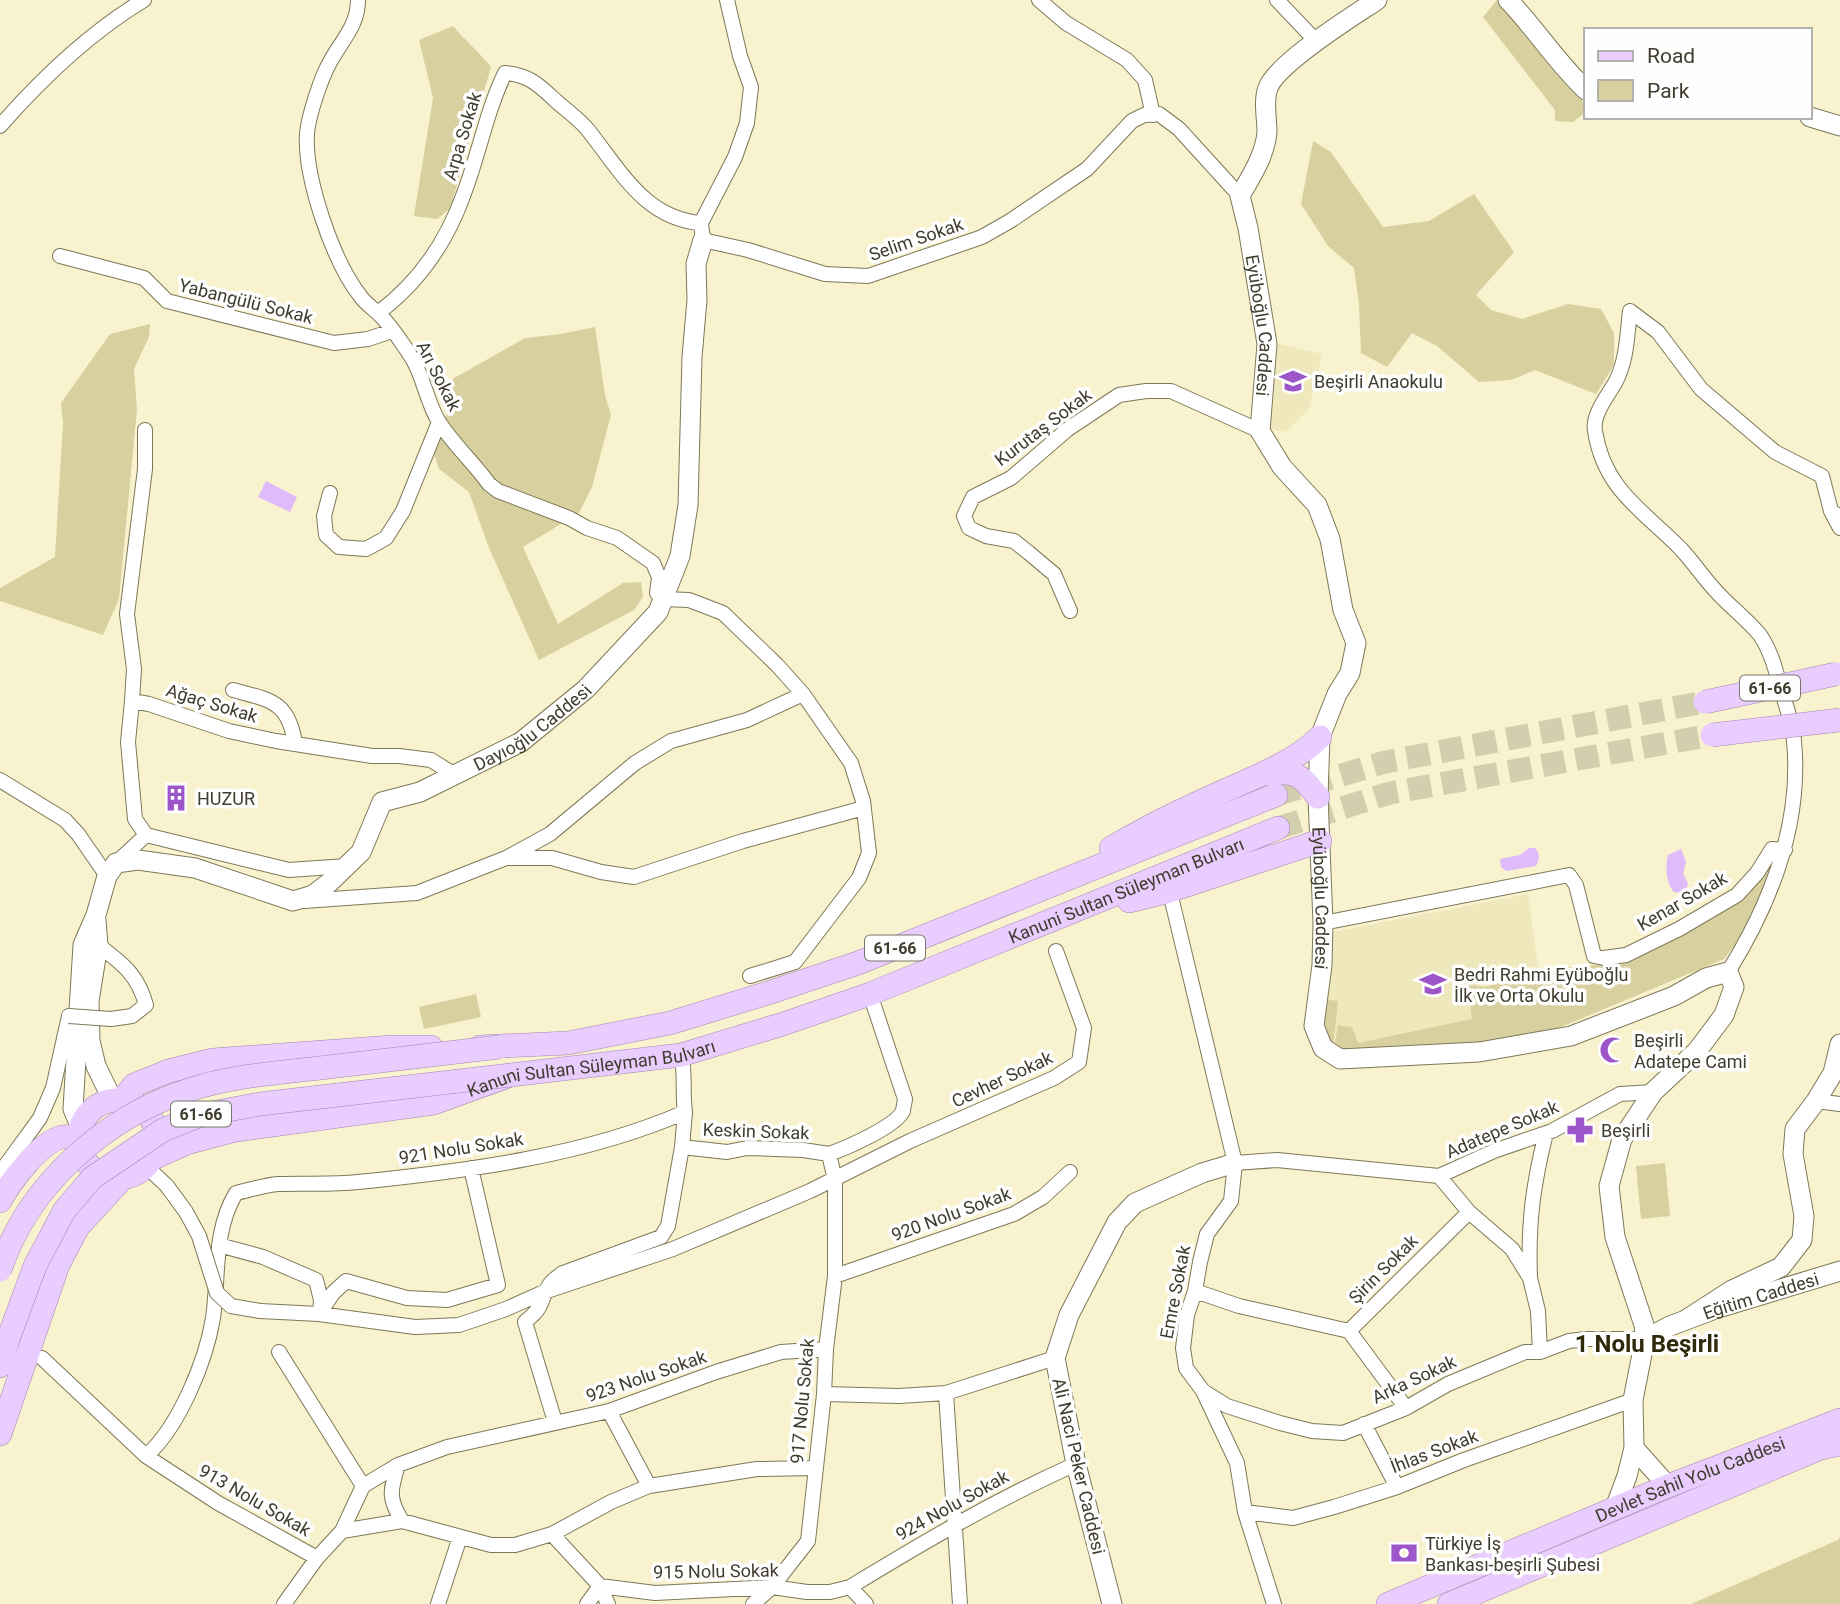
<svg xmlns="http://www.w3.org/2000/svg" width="1840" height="1604" viewBox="0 0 1840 1604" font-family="Roboto,sans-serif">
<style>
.built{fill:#efe8bd}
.green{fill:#d8d09f}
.water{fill:#dfbbfb}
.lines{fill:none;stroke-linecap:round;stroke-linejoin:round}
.primary-tunnel{stroke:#d3ceae;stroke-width:23;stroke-dasharray:23 11;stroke-linecap:butt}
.street-casing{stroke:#7e7858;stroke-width:16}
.secondary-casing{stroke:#7e7858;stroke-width:21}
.primary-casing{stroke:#a384b5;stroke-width:24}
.street{stroke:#fff;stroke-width:14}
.secondary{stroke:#fff;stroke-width:19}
.primary{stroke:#e8cdfe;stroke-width:23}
.street-bridge-casing{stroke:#7e7858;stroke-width:16;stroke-linecap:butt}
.primary-bridge-casing{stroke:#a384b5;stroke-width:24;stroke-linecap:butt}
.street-bridge{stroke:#fff;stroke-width:14}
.primary-bridge{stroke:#e8cdfe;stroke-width:23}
.labels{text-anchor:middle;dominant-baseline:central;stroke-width:7;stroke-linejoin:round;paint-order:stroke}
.shield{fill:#fefefe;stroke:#79776d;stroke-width:2}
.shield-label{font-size:16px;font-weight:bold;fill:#403d2f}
.street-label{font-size:18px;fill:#403d2f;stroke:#fefefe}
.poi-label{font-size:18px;fill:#403d2f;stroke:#fefefe;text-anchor:start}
.district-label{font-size:24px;font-weight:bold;fill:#2f2a0b;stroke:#fefefe}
</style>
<rect width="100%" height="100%" fill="#f8f2ce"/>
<!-- built -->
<path class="built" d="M1275,343L1322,354L1309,409L1286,432L1270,429L1267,423Z
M1528,894L1543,1003L1465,1036L1339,1050L1333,1046L1323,999L1332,932Z"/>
<!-- green -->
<path class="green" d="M1497,0H1507L1531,29L1586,106V112L1573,122L1555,121V110L1483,17Z
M453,26C466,41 479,52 491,67L450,209L437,219L414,216L433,98L419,40Z
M1313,141L1331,152L1383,227L1429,221L1474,194L1514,252L1476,295L1491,310L1522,319L1568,304L1601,309L1614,333V365L1596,394L1535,370L1511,380L1479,382L1437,346L1412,333L1387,367L1361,353L1359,305L1354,268L1328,246L1301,204Z
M150,324L149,337L134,369L137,409L119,599L103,635L0,601V588L55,557L63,423L61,403L110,334Z
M595,327L605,395L611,415L592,487L579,513L523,547L558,624L623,583L641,582L643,597L634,610L539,660L489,548L469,492L439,469L432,448L447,414L435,389L525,338L561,334Z
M1774,857L1768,884L1745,932L1724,959L1561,1027L1474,1047L1352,1052L1338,1047L1335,1043L1338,1025L1352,1027L1358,1043L1472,1019L1468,985L1486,987L1549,969L1630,962L1735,902Z
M476,994L481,1017L424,1029L419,1007Z
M1322,999L1338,1001L1333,1046L1322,1027Z
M1665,1163L1670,1216L1641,1219L1636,1166Z
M1840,1537V1604H1691L1838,1540Z"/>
<!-- water -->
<path class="water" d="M266,481L297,497L290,512L258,497Z
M1529,848H1535C1540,854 1540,859 1536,866L1506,871L1501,867L1500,859L1520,855Z
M1681,849L1686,862L1683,874L1688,883L1686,890L1680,893L1674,892C1666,883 1665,867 1668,855Z"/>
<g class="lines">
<!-- primary-tunnel -->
<path class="primary-tunnel" d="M1276,795L1385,762L1705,702
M1278,828L1390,793L1712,735"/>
<!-- street casing -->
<g class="street-casing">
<path id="street" d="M358,0C358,26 341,41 330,62C321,78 309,114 307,133C304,177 333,262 361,297C366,304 374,309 380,315C392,327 403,344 412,358C424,378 427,403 439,422C453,444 474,463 489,484L498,491L569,518L587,528L617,538L653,563L659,577L657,593L663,599L689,600L723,613L777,665L803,694L851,763L863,801L869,853L859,878L795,962L750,976
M727,0L740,56L751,87L747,123L735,157L701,223L703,240L748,250L825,274L868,276L982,237L1010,221L1087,169L1132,121L1144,115L1159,114L1179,129L1240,196
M1039,0L1066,23L1127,60L1145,80L1153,115
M1277,0L1316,41
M0,126C43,77 89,33 144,0
M60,256L144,278L167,301L334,343L368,339L392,331
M1630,311C1627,336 1627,361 1615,383C1607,397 1592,415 1595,431C1604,490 1644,511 1681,549C1693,562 1703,577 1715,590C1729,606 1747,619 1760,635C1771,651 1776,671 1781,689C1786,706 1793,724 1794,741C1802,824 1771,903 1728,972
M1630,311L1658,332L1701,389L1755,435L1775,452L1822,476L1831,511
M378,313C418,283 446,243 463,196C479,155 486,112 505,73C529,75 539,85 556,101C566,110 579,119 588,130C620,170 645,219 701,223
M330,493L324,516L326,535L339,547L366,549L386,538L403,511L439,422
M1840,517L1831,511L1840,528
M1070,611L1054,574L1029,553L1014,541L986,536L969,528L964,516L973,497L1011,478L1068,429L1119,395L1146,391H1171L1260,431
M233,690C270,700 289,701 295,744
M132,701L134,669L127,614L145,469V430
M0,780L65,820L78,834L107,876
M146,835L289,870L347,866
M508,857L550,834L635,763L671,741L747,720L803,694
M116,863L146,835L135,819L128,742L132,701L149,704L229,731L276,741L372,756H399L431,760L455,775
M304,901L417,893L506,858H552L601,872L634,877L743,841L864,808
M1172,901L1235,1163L1231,1201L1207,1234L1200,1262L1195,1291L1187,1315L1183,1348L1186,1368L1203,1391L1237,1463L1245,1512L1274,1604
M1323,923L1569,875L1576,885L1594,956L1604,958L1626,955L1679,929L1737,895L1757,873L1772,849L1785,850
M98,945C123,964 138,975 146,1005L132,1016L111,1019
M1816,1101L1840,1104
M682,1147L727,1152L747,1148L803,1150L829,1154
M1235,1163L1277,1160L1439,1176L1494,1151L1552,1131L1620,1094L1653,1092
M146,1166L167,1186
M0,1173L40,1118L53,1088L69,1016
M1439,1176L1469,1212L1512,1249L1530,1278L1538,1311L1540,1352
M219,1245L263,1257L316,1280L321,1300L320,1313
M835,1276L1014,1214L1043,1197L1070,1172
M1530,1277C1528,1222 1533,1185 1546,1133
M1195,1291L1239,1306L1349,1331L1469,1212
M260,1311L319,1314L415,1327L459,1325L506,1309L544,1292L673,1249L810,1191L910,1141L1054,1078L1079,1062L1084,1028L1056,951
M319,1314L333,1293L346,1281L407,1298L447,1300L498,1285L471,1168
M1349,1331L1406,1408
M279,1352L363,1486
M42,1358L146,1456L218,1503L317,1558L342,1531L402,1521L491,1545H515L552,1534L600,1586L608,1604
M1203,1391L1227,1406L1280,1423L1312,1431L1343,1433L1406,1408L1448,1384L1525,1352H1540L1569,1341L1586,1339H1645
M946,1393L960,1604
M824,1394L899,1396L946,1393L1055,1358
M609,1411L649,1486
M555,1422L525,1322C530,1317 538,1312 540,1305C548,1288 546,1284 563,1273L661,1237L668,1226L682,1147L685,1112
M1364,1424L1397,1487
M146,1456C179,1427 206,1361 213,1318C219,1276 213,1231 236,1193C250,1190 264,1185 278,1184C305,1183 331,1185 358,1182C466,1171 585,1156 685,1112C682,1093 686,1073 681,1055
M398,1465C390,1491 388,1498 402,1521
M1245,1512L1293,1518L1334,1507L1397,1487L1464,1460L1633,1400
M342,1531L363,1486L398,1465L447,1447L609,1411L716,1372L781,1352L826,1349
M552,1534L611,1502L649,1486L757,1469L816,1468
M850,1587C924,1542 997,1499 1076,1464
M284,1604L317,1558
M438,1604L460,1537
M587,1604L600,1586L655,1593L772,1587L807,1592H830L850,1587L866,1604
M753,1604L772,1587L808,1541L824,1394L826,1349L835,1276V1180L829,1154C846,1148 895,1127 903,1111C903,1109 905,1101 905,1099L870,994"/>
</g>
<!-- secondary casing -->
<g class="secondary-casing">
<g id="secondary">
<path id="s1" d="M1377,0C1353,16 1277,63 1268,88C1263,100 1267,119 1267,132C1265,156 1251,176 1240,196L1248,228L1267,344L1260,431L1282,467L1317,505L1330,539L1343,610L1356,643L1350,673L1337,694L1320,737L1318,797L1323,923L1322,965L1314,1026L1323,1048L1340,1059L1479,1052L1571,1036L1674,996L1706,978L1728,972L1734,987L1724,1015L1697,1051L1653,1092L1622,1139L1609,1186L1615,1237L1644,1325L1645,1339L1633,1400L1634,1448L1627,1476L1615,1508"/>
<path d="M1508,0C1536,29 1557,63 1586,90"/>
<path d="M1810,117L1840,126"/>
<path d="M96,920L98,945L89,1001L90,1041L96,1066L113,1101"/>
<path id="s2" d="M81,1128L73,1109L83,945L96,915L107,876L116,863L138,860L195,868L293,901L313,895L330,882L361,852L382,802L420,792L521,742L586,689L658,612L680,556L688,505L692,357L697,300L696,264L703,240"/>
<path d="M1687,1319L1732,1290L1781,1267L1802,1240L1804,1216L1793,1154L1795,1129L1816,1101L1833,1073L1840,1044"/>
<path id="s3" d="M1645,1339L1670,1326L1715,1309L1840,1271"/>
<path d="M1634,1448L1668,1486"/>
<path d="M1112,1604L1076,1464L1055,1358L1069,1315L1117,1222L1135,1203L1202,1173L1235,1163"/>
</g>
</g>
<!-- primary casing -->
<g class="primary-casing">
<g id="primary">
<path d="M1265,774C1297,771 1299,773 1318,797"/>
<path d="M1111,848C1140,831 1171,815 1202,801C1239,783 1291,766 1320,737"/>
<path d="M1129,901L1166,892L1320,841"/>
<path d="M480,1047L568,1043L670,1023L771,992L858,963L1276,795"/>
<circle cx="118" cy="1139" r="39"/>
<path d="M121,1101L134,1085L169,1071L213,1060L392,1047H431"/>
<path id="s4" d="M151,1159L187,1143L236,1130L434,1103L511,1075L681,1055L783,1024L870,994L1278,828"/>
<path d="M0,1201C11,1181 39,1143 62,1137C67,1136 74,1137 79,1136"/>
<path d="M0,1366L7,1342"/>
<path d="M0,1434L58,1265L78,1227L123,1178"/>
<path id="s5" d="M1388,1604L1668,1486L1840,1420"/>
<path d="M1449,1604L1821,1448L1840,1444"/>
</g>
</g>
<!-- street -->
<use href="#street" class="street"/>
<!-- secondary -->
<use href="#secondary" class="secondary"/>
<!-- primary -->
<use href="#primary" class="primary"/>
<!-- street-bridge casing -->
<g class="street-bridge-casing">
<path id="street-bridge" d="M69,1016L111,1019
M167,1186L186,1212L199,1236L217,1293L231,1306L260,1311"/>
</g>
<!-- primary-bridge casing -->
<g class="primary-bridge-casing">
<path id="primary-bridge" d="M1705,702L1836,674
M1712,735L1840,720
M0,1270C28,1185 105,1117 189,1090C231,1076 276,1073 320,1068C380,1061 439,1054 499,1047
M7,1342L35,1266L64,1211L92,1178L163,1130L201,1115L260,1104L511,1075"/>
</g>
<!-- street-bridge -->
<use href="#street-bridge" class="street-bridge"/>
<!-- primary-bridge -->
<use href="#primary-bridge" class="primary-bridge"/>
</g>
<!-- icons -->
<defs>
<g id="school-bare" transform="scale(2.1)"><path d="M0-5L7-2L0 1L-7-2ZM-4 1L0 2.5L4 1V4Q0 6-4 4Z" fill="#9d56ca" stroke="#fefefe" stroke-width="2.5" paint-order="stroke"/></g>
<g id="building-bare" transform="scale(2.1)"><path d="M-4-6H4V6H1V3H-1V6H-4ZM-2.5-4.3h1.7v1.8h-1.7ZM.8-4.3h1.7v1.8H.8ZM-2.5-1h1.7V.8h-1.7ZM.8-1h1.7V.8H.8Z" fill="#9d56ca" stroke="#fefefe" stroke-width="2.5" paint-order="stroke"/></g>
<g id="mosque-bare" transform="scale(2.1)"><path d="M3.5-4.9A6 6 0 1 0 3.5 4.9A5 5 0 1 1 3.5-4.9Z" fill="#9d56ca" stroke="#fefefe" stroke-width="2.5" paint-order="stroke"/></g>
<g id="pharmacy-bare" transform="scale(2.1)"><path d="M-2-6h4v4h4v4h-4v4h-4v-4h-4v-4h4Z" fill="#9d56ca" stroke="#fefefe" stroke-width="2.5" paint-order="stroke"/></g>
<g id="bank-bare" transform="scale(2.1)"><path d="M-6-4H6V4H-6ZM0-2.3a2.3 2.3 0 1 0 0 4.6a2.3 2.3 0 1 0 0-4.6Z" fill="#9d56ca" stroke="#fefefe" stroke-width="2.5" paint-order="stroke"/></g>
</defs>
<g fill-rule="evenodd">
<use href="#school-bare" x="1293" y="381"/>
<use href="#building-bare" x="176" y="798"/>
<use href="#school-bare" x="1433" y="984"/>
<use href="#mosque-bare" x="1613" y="1050"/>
<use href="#pharmacy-bare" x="1580" y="1130"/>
<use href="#bank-bare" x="1404" y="1553"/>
</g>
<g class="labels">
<!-- shield labels -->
<g class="shield">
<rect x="1740" y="675.5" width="60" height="25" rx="5"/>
<rect x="865" y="935.5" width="60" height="25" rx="5"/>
<rect x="171" y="1101.5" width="60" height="25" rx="5"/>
</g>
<g class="shield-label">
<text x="1770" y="688">61-66</text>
<text x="895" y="948">61-66</text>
<text x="201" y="1114">61-66</text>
</g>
<!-- street labels -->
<g class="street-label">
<text transform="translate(462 136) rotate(-73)">Arpa Sokak</text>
<text transform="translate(916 239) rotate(-19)">Selim Sokak</text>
<text transform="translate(246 301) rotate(14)">Yabangülü Sokak</text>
<text stroke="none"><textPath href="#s1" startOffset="387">Eyüboğlu Caddesi</textPath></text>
<text transform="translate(439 376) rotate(63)">Arı Sokak</text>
<text transform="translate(1043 427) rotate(-37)">Kurutaş Sokak</text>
<text transform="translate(212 703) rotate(17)">Ağaç Sokak</text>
<text stroke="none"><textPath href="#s2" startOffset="766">Dayıoğlu Caddesi</textPath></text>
<text stroke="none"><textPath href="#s4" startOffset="1018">Kanuni Sultan Süleyman Bulvarı</textPath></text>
<text stroke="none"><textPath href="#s1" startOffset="994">Eyüboğlu Caddesi</textPath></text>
<text transform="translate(1682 901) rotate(-30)">Kenar Sokak</text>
<text stroke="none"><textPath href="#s4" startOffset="452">Kanuni Sultan Süleyman Bulvarı</textPath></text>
<text transform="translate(1002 1079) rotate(-25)">Cevher Sokak</text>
<text transform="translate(1502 1129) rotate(-23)">Adatepe Sokak</text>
<text transform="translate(756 1131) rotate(2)">Keskin Sokak</text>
<text transform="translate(461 1148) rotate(-9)">921 Nolu Sokak</text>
<text transform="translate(951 1214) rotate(-20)">920 Nolu Sokak</text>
<text transform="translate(1383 1269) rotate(-45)">Şirin Sokak</text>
<text transform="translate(1175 1292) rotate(-79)">Emre Sokak</text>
<text stroke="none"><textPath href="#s3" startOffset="124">Eğitim Caddesi</textPath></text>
<text transform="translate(646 1376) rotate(-19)">923 Nolu Sokak</text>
<text transform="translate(1414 1379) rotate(-25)">Arka Sokak</text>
<text transform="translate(802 1401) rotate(-85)">917 Nolu Sokak</text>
<text transform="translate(1434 1451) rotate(-21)">İhlas Sokak</text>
<text transform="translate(1079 1466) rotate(77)">Ali Naci Peker Caddesi</text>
<text stroke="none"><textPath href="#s5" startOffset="327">Devlet Sahil Yolu Caddesi</textPath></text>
<text transform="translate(255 1500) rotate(30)">913 Nolu Sokak</text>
<text transform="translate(952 1505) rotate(-29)">924 Nolu Sokak</text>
<text transform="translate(716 1571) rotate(-1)">915 Nolu Sokak</text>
</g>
<!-- poi labels -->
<g class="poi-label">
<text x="1314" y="381">Beşirli Anaokulu</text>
<text x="197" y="798">HUZUR</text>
<text x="1454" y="974">Bedri Rahmi Eyüboğlu<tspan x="1454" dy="21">İlk ve Orta Okulu</tspan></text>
<text x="1634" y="1040">Beşirli<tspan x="1634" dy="21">Adatepe Cami</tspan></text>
<text x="1601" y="1130">Beşirli</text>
<text x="1425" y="1543">Türkiye İş<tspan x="1425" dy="21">Bankası-beşirli Şubesi</tspan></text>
</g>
<!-- district labels -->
<g class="district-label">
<text x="1647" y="1344">1 Nolu Beşirli</text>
</g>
</g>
<!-- legend -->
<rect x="1584" y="28" width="228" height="91" fill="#fefefe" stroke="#b2b1ab" stroke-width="2"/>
<rect x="1598" y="51" width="35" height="10" fill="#e8cdfe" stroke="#b2b1ab" stroke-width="2"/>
<text x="1647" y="63" font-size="21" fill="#403d2f">Road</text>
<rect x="1598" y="80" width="35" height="21" fill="#d8d09f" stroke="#b2b1ab" stroke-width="2"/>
<text x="1647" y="98" font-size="21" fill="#403d2f">Park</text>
</svg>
